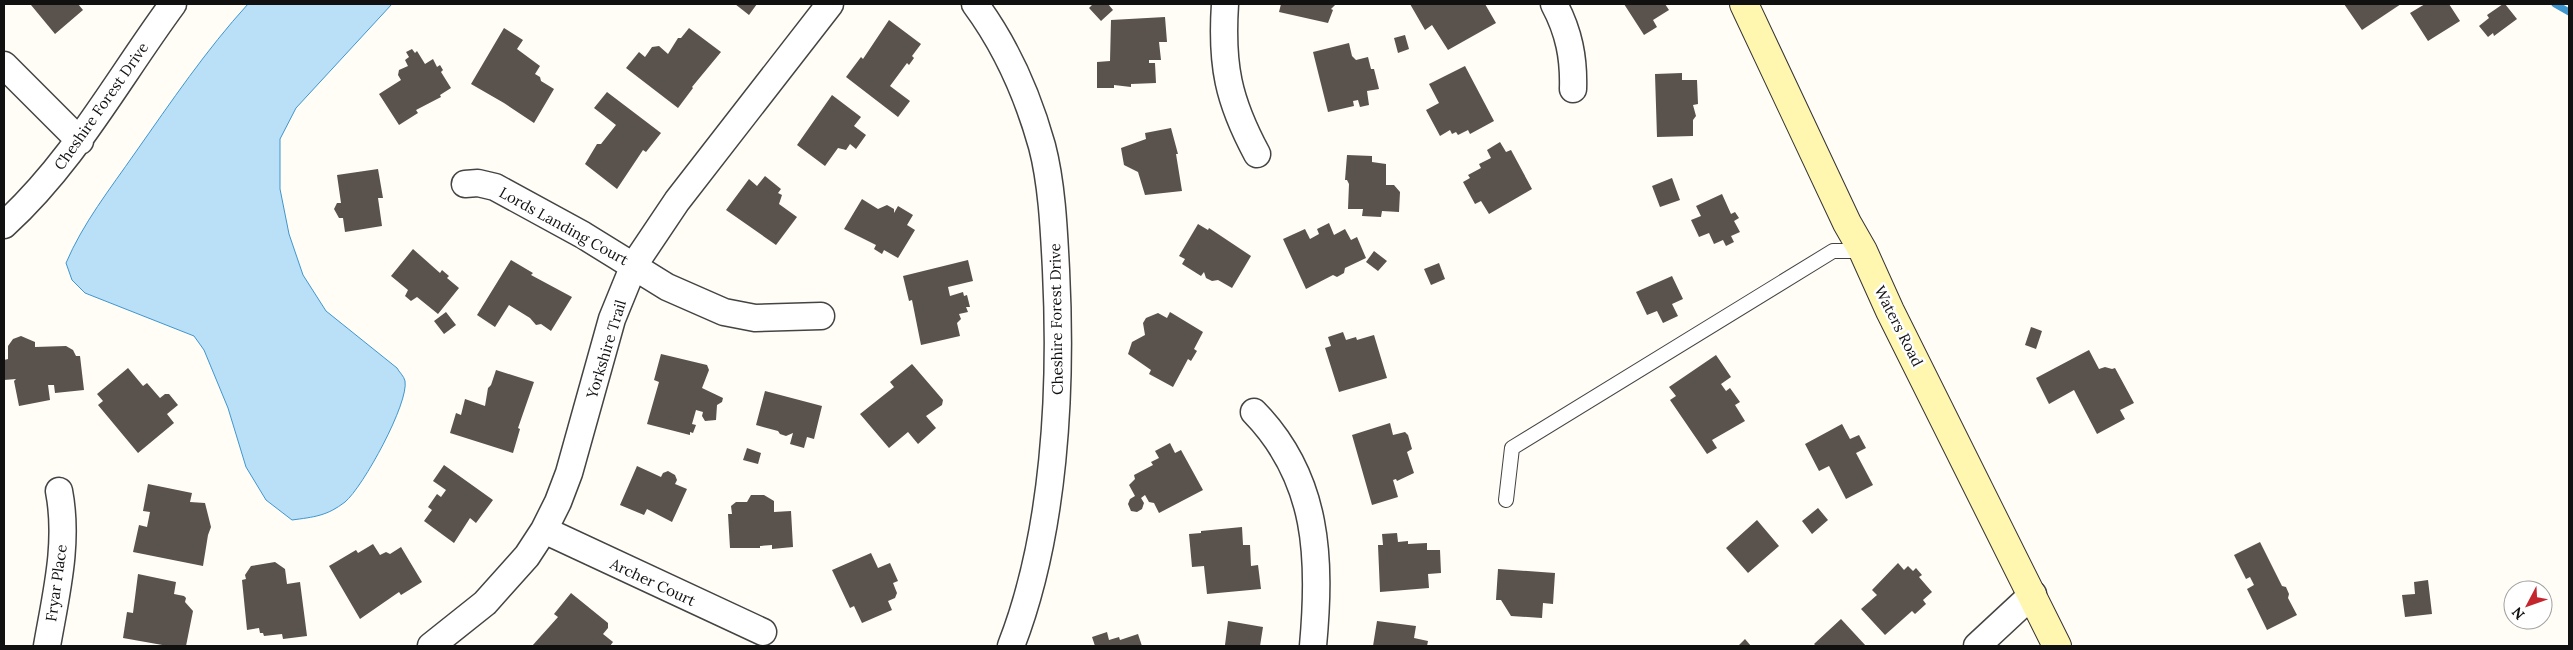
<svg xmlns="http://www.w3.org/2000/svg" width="2573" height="650" viewBox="0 0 2573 650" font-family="Lora,serif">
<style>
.water{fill:#b9e0f7;stroke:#3f96cf}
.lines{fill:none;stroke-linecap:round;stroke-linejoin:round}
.stream{stroke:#3f96cf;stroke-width:7}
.building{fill:#5a524d}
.lane-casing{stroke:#444;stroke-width:16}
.street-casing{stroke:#444;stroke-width:29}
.secondary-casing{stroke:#333;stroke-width:30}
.lane{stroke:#fff;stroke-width:14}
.street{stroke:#fff;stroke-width:26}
.secondary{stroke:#fff6b0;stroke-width:28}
.labels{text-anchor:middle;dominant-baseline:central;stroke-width:5;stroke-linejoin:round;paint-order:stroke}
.street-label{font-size:15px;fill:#111;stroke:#fff}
</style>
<rect width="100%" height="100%" fill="#fffdf5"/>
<!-- water -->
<path class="water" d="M248,4H392L296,108L280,139V189L289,234L303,275L326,311L397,368C399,372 404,376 405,381C409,403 363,487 345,502C327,516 314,517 292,520L266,500L246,467L228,408L204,350L194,336L85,293L72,280L66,263C83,223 110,189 135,153C171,102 206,50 248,4Z"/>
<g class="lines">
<!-- stream -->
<path class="stream" d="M2555,4L2569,12"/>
</g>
<!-- building -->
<path class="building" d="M33,4H78L83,10L55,34L31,5Z
M735,4H757L749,15Z
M1093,4H1108L1113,10L1101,21L1089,8Z
M1281,4H1336L1331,9L1333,10L1328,23L1279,12Z
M1410,4H1485L1496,23L1448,50L1432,25L1425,30Z
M1624,4H1665L1669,10L1653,20L1657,27L1644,35Z
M2344,4H2401L2362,30Z
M2425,4H2449L2460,21L2428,41L2410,13Z
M2503,4H2505L2517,19L2494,36L2493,33L2488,37L2479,26L2489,18L2487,15Z
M1165,17L1167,42H1159L1161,60H1149V63H1155L1156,83L1131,84V87L1114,85V88H1097V62L1110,61L1111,20Z
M889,20L921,44L912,56L914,58L909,65L907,63L890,86L910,101L898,117L846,77L861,57L863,59Z
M504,28L523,40L517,49L540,66L535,74L540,77L541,81L554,89L534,123L504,103L471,84Z
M689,28L721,52L692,87L693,88L678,108L626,68L639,52L645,57L652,47L659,46L668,54L678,38H681Z
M1405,35L1409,49L1398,53L1394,38Z
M1349,43L1352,56L1356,60L1368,57L1371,69H1374L1379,89L1367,91L1369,105L1360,107L1358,100L1353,101L1354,106L1328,112L1313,52Z
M412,49L415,53L417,51L425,64L433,59L437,67L440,65L443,70L441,72L451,88L440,95L441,97L416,110L418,113L399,125L379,94L401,80L398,75L399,70L408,66L405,60L409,57L406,52Z
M1465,66L1494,121L1470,134L1468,130L1458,135L1456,132L1452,134L1450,130L1440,136L1426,110L1439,103L1429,84Z
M1682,73V80H1697L1698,104L1693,105L1696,116L1693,120V136L1657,137L1655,74Z
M607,92L661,133L646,152L643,150L617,189L585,164L597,144H601L616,125L594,108Z
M832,95L861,117L854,126L866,135L856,149L850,144L846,150L838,148L825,166L797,145Z
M1171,128L1178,154H1176L1182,191L1145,195L1138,172L1124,165L1121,148L1146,139L1145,133Z
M1500,142L1506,152L1511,150L1532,189L1489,214L1481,201L1475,204L1463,182L1470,178L1468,175L1481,168L1479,164L1491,158L1487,150Z
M1347,155L1372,156V162L1386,164V185H1394L1400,192L1399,212L1382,211L1381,217L1362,216L1363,209H1348L1349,184L1347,180H1345Z
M378,169L383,198H378L382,226L345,232L343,218H339L334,209L337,203H341L337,175Z
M765,176L781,189L778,193L782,195L779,204L797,217L776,245L726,210L749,179L757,186Z
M1672,178L1680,200L1660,207L1652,186Z
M1722,194L1731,214L1735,212L1739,218L1734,221L1740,232L1731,236L1734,242L1726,246L1723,240L1714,244L1709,233L1699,237L1691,220L1701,216L1696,206Z
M862,199L878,209L887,205L894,209V213L898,206L913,215L907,225L915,230L898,258L884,250L882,254L874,249L876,245L844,229Z
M1329,223L1334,235L1345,229L1351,240L1357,237L1366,258L1345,268L1344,273L1337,277L1333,275L1306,289L1283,239L1305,229L1310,239L1319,234L1317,229Z
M1198,224L1208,230L1209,228L1251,256L1232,288L1218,280L1212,281L1206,278L1204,272L1201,276L1182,264L1185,259L1179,256Z
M413,249L440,273L442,270L449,276L447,278L459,288L438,314L417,297L411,301L405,296L408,290L391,276Z
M1374,251L1387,261L1378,271L1366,262Z
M511,260L533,273L531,275L572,297L551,331L541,324L536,325L530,318L509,305L495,327L477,315Z
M968,260L973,281L948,287L950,296L963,292L964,296L967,295L970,307H966L968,312L959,314L961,319L957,323L960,336L921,345L912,300L909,301L903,276Z
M1439,263L1445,279L1431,285L1424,269Z
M1672,276L1683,299L1672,304L1678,316L1663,323L1657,311L1647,315L1636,292Z
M446,312L456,325L444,334L434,321Z
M1170,312L1203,332L1194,349L1197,351L1191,361L1188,359L1173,387L1149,374L1151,370L1128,354L1132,342L1145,335L1143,323L1146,318L1158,313L1167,318Z
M2031,327L2042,331L2036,349L2025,345Z
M1343,332L1346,340L1356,337L1357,340L1374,335L1387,378L1339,392L1325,348L1331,346L1328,337Z
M21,336L35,342V347L66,346L73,350L76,356H80L84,390L55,393L54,385H48L50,400L19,406L14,381L16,379L4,380V360L8,359V346L13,339Z
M2089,350L2099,369L2105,367L2112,369L2115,368L2134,403L2120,410L2125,419L2097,434L2074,390L2049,404L2036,378Z
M661,354L707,365L709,370L702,388L723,398L722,402L717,405L716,420L705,421L702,416L703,412L696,410L692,424L696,425L693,433L690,432V435L647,424L659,382L654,380Z
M1716,355L1731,377L1721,384L1726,391L1730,388L1740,402L1735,405L1745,421L1712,440L1717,448L1707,454L1670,400L1676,396L1669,387Z
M912,364L943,400L942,405L926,416L936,428L918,444L908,432L889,448L860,414L894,387L890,382Z
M128,368L143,386L147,383L160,398L165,394H169L178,405L167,414L174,423L138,453L98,405L103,401L97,394Z
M496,370L534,382L518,428L520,429L513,453L450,433L456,413L461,415L465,399L485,406L488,388L491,385Z
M765,391L822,406L814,439L807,437L804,448L790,444L793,433L786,436L780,434L778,431L756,425Z
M1390,423L1393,435L1405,432L1408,435L1412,449L1407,452L1414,473L1397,481L1396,479L1393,480L1398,497L1372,505L1352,435Z
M1842,424L1850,439L1859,435L1866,448L1856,453L1873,485L1846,499L1829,466L1819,471L1805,444Z
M1170,443L1175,453L1181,450L1203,490L1159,513L1154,503L1149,502L1145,495L1141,498L1144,503L1142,509L1137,512L1131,511L1128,504L1130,499L1135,496L1129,485L1135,479L1134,475L1153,465L1151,462L1159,458L1155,451Z
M747,448L761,453L758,464L743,460Z
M444,465L493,500L476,523L470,518L454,543L424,521L432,510L428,507L437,494L441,497L446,490L433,481Z
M637,466L661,477L663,473L668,471L675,475L677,480L675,484L687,489L672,522L647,509L644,515L620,505Z
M148,484L192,493L190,502L205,503L211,527L208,535L203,566L133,552L139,525L147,527L150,512L143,511Z
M751,495H764L774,501V512L791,511L793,547L772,549V545L760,546V548H730L728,514H732L731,506L736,502H747Z
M1818,508L1828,520L1812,534L1802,521Z
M1757,520L1779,546L1748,573L1726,548Z
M1242,527L1243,545H1250L1251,566L1258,565L1261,589L1207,594L1204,566L1192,567L1189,534L1201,533V531Z
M1397,533L1398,542L1408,541V544L1427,543V550H1440L1441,573L1428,574L1429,588L1380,592L1378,545H1383L1382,534Z
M2260,542L2282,586L2286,587L2289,594L2288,598L2297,615L2267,630L2247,589L2254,585L2250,577L2246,579L2234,555Z
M373,544L380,555L386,552L390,554L401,547L422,582L401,595L399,592L360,619L329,566L356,550L358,553Z
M871,553L878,568L890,563L898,581L893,583L897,593L895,598L888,601L892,610L862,623L854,606L850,608L832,570Z
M275,562L285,569L287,584L300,582L307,636L283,639L282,634L264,636L263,633H260L259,628L247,630L242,580L246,579L245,575L251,566Z
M1898,563L1904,570L1908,566L1913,571L1916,568L1922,575L1919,577L1932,592L1923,600L1926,604L1915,614L1912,611L1885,635L1861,609L1877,595L1872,590Z
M1498,569L1555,573L1553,604L1543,603L1542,618L1511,616L1501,600H1496Z
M138,574L176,582L174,594L184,596L186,598L185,602L193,611L186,646H168L123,638L127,612L133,613Z
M2428,580L2432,614L2405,617L2402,595L2415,594L2414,582Z
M571,593L608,623V628L603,634L613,642L610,646H532L558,617L554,614Z
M1841,619L1866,646H1816L1814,644Z
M1228,621L1263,627L1260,646L1225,645Z
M1377,621L1416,626L1414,638L1428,641L1427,646H1373Z
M1107,632L1109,640L1119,637L1120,640L1138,634L1142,646H1095L1092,637Z
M1745,639L1751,646H1738Z"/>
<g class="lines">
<!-- lane casing -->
<g class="lane-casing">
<path id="lane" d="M1506,500L1512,448L1833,251H1863"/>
</g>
<!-- street casing -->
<g class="street-casing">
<path id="street" d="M975,4C1006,46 1028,96 1042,146C1052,184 1054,231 1056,270C1062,390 1055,533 1011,646
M1225,4C1221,65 1228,100 1257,154
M1554,4C1569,32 1574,58 1573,89
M4,65L80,141
M465,184L478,183L495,187L583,235L667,287L724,312L755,318L821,316
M4,225C74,161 117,80 173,4
M1254,412C1319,479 1321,559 1313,646
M544,530L763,632
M47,646C56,594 69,543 59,491
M431,646L485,603L527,556L544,530L558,502L569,473L612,319L634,265L677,201L830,4
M1977,646L2033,594"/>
</g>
<!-- secondary casing -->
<g class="secondary-casing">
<path id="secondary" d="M1744,4L1847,223L1863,251L1890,311L2057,646"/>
</g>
<!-- lane -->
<use href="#lane" class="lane"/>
<!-- street -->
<use href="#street" class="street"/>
<!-- secondary -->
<use href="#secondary" class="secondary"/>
</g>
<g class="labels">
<!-- street labels -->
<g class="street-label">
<text transform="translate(101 106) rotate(-55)">Cheshire Forest Drive</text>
<text transform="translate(564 226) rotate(29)">Lords Landing Court</text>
<text transform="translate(1056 319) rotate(-91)">Cheshire Forest Drive</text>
<text transform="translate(1899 326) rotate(63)">Waters Road</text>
<text transform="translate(606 349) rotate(-73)">Yorkshire Trail</text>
<text transform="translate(653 582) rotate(25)">Archer Court</text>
<text transform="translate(56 583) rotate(-82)">Fryar Place</text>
</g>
</g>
<!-- border -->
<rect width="2573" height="650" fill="none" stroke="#111111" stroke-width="10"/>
<!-- north arrow -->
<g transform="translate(2528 605) rotate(229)"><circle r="24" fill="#ffffff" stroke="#a0a0a0"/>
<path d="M0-4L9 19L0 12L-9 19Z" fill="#c4262e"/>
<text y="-8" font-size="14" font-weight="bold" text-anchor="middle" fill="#111111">N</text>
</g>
</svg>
